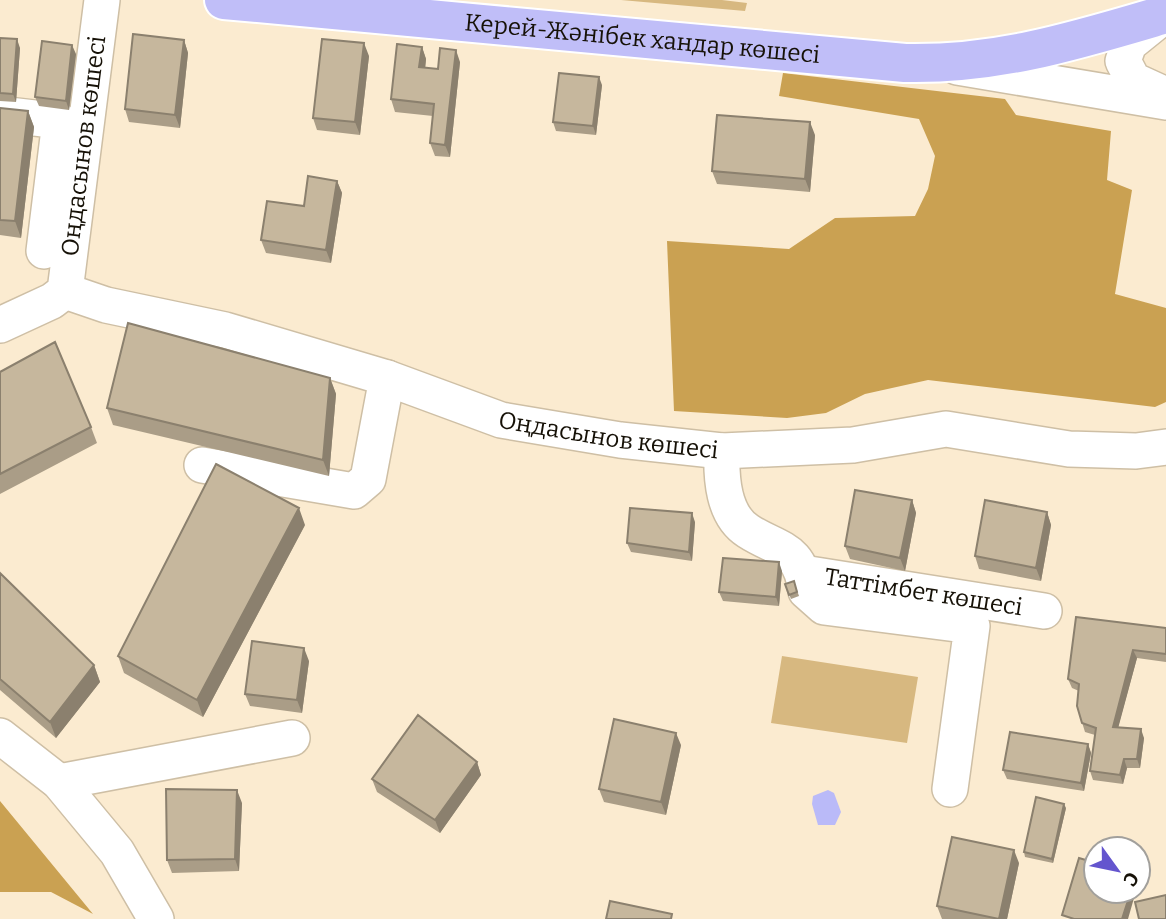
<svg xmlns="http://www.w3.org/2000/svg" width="1166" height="919" viewBox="0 0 1166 919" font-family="Bitter,serif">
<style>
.green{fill:#d7b880}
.forest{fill:#caa152}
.water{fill:#babaf8}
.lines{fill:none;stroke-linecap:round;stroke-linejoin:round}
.minor-casing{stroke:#cebfa5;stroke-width:38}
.major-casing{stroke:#fff;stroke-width:42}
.minor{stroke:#fff;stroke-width:35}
.major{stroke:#c0bef8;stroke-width:38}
.wall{fill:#aa9d87}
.shaded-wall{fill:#8b806e}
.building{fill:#c6b79d;stroke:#8b806e;stroke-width:2}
.labels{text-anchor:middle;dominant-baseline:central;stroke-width:5;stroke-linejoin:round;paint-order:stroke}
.street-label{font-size:24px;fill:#161107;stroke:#fff}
</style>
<rect width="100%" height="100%" fill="#fbebd0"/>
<!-- green -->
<path class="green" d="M621,0H722L747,3L745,11Z
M782,656L918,677L907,743L771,723Z"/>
<!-- forest -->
<path class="forest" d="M783,73L1005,99L1016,115L1111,131L1107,180L1132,190L1115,294L1166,308V402L1155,407L928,380L865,394L826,413L787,418L674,411L667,241L789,249L835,218L915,216L928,189L935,156L919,119L779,96Z
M0,801L93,914L51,892H0Z"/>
<!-- water -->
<path class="water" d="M828,790L834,793L841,812L835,825H818L812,804L813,796Z"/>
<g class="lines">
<!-- minor casing -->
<g class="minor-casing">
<g id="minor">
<path d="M1165,15L1129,44L1123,61L1133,80L1166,95"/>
<path d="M957,67L1166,102"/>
<path d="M0,114L60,121L44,251"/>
<path id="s1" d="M65,291L106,305L225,330L387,378L501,420L620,440L722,451L853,445L946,429L1069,449L1136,451L1166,447"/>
<path id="s2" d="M0,325L52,301L65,291L102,0"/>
<path d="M722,451C721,478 723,515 748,531C779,551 800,546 806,591L824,607L972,626L950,789"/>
<path d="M202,465L354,491L368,479L387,378"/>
<path id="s3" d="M803,573L1044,611"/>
<path d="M0,736L59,782L117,852L156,919"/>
<path d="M59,782L292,738"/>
</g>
</g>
<!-- major casing -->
<g class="major-casing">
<g id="major">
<path id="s4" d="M224,0L905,63C999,65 1078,40 1166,14"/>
</g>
</g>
<!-- minor -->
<use href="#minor" class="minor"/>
<!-- major -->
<use href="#major" class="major"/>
</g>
<!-- wall -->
<path class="wall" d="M0,38L20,48L16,102L0,101Z
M184,40L188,53L180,128L129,122L125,109Z
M422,47L426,59L425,68L438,69L460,62L450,157L435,156L430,143L433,116L395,112L391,99Z
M76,54L69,110L39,106L35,97Z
M369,56L360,135L317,130L313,118Z
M602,85L596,135L556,131L553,122Z
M0,108L28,111L34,127L21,238L0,235Z
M815,135L810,192L717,184L712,171Z
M337,181L342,193L331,263L266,253L261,240Z
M0,372L91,427L97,443L0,494Z
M330,378L336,394L329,476L113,425L107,408Z
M912,500L916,513L905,571L850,559L845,546Z
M1047,512L1051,525L1041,581L979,569L975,556Z
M695,522L692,561L631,552L627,543Z
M305,525L203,717L124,673L118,656Z
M782,571L779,606L723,601L719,592Z
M0,573L94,665L100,682L56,738L0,690Z
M794,581L799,596L791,599L785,584Z
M1166,628V662L1137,658L1118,727L1144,738L1140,768H1127L1123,784L1093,780L1090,771L1095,735L1085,732L1077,706L1079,691L1072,688L1068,679Z
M309,661L302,713L250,706L245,694Z
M1088,744L1091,753L1084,791L1007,779L1003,770Z
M681,745L666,815L604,802L599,789Z
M477,762L481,775L440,833L377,792L372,779Z
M242,803L239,871L172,873L167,860Z
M1066,808L1053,863L1025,857L1024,852Z
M1019,863L1007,919H942L937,906Z"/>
<!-- shaded-wall -->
<path class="shaded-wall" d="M17,39L20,48L16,102L13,94Z
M184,40L188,53L180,128L175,115Z
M364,43L369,56L360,135L355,122Z
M72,45L76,54L69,110L66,101Z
M422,47L426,59L424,80L419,67Z
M456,50L460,62L450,157L445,145Z
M599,77L602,85L596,135L593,126Z
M28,111L34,127L21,238L15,221Z
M810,122L815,135L810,192L805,179Z
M337,181L342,193L331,263L326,250Z
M330,378L336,394L329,476L323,460Z
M912,500L916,513L905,571L900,558Z
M299,508L305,525L203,717L197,700Z
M1047,512L1051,525L1041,581L1036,568Z
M692,513L695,522L692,561L689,552Z
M779,562L782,571L779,606L776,597Z
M304,648L309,661L302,713L297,700Z
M1133,650L1137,658L1116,736L1113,727Z
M94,665L100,682L56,738L50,722Z
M1141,729L1144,738L1140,768L1137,759Z
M676,733L681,745L666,815L661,802Z
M1088,744L1091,753L1084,791L1081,783Z
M1124,759L1127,768L1123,784L1120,775Z
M477,762L481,775L440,833L435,820Z
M237,790L242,803L239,871L235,859Z
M1064,804L1066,808L1053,863L1052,859Z
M1014,850L1019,863L1007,919H999Z
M1131,891H1136L1128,919H1122Z"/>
<!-- building -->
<path class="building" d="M133,34L184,40L175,115L125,109Z
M0,38L17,39L13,94L0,93Z
M322,39L364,43L355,122L313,118Z
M42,41L72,45L66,101L35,97Z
M397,44L422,47L419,67L438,69L440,48L456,50L445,145L430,143L434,104L391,99Z
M559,73L599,77L593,126L553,122Z
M0,108L28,111L15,221L0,220Z
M717,115L810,122L805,179L712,171Z
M308,176L337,181L326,250L261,240L267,201L304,206Z
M128,323L330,378L323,460L107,408Z
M55,342L91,427L0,474V372Z
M216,464L299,508L197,700L118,656Z
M855,490L912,500L900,558L845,546Z
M985,500L1047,512L1036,568L975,556Z
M630,508L692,513L689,552L627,543Z
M723,558L779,562L776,597L719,592Z
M0,573L94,665L50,722L0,679Z
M794,581L797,592L789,595L785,584Z
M1076,617L1166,628V654L1133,650L1113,727L1141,729L1137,759H1124L1120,775L1090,771L1096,728L1082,723L1077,706L1079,684L1068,679Z
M252,641L304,648L297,700L245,694Z
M418,715L477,762L435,820L372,779Z
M614,719L676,733L661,802L599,789Z
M1010,732L1088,744L1081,783L1003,770Z
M166,789L237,790L235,859L167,860Z
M1036,797L1064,804L1052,859L1024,852Z
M952,837L1014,850L999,919L937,906Z
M1079,858L1096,863V891H1131L1122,919H1074L1062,915Z
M1166,895V919H1139L1135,902Z
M610,901L672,914L671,919H606Z"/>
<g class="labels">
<!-- street labels -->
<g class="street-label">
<text stroke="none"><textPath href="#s4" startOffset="420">Керей-Жәнібек хандар көшесі</textPath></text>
<text stroke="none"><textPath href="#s2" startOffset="220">Оңдасынов көшесі</textPath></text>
<text stroke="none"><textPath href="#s1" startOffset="564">Оңдасынов көшесі</textPath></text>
<text stroke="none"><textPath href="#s3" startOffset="122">Таттімбет көшесі</textPath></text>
</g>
</g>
<!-- north arrow -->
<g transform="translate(1117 870) rotate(123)"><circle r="33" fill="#ffffff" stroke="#a2a09c" stroke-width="2"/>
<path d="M0-5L12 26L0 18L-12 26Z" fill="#6455ce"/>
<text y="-10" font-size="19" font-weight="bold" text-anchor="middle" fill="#161107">С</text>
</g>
</svg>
